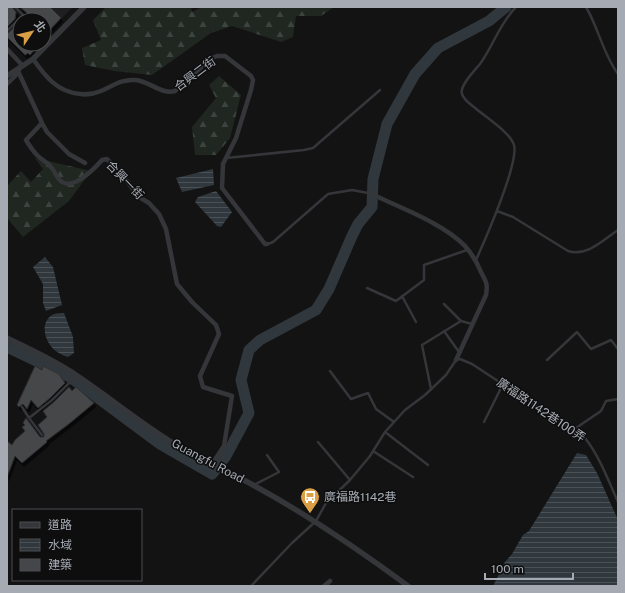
<svg xmlns="http://www.w3.org/2000/svg" width="625" height="593" viewBox="0 0 625 593" font-family="'Public Sans','Noto Sans TC',sans-serif">
<style>
.built{fill:#1f1f21}
.forest{fill:url(#forest-firs)}
.water{fill:url(#water-rules)}
.lines{fill:none;stroke-linecap:round;stroke-linejoin:round}
.river{stroke:#30383d;stroke-width:11}
.building{fill:#454649;stroke:#2d2e30;filter:url(#shadow)}
.service{stroke:#353639;stroke-width:2.5}
.minor{stroke:#353639;stroke-width:4.5}
.tertiary{stroke:#353639;stroke-width:5.5}
.labels{text-anchor:middle;dominant-baseline:central;stroke-width:3;stroke-linejoin:round;paint-order:stroke}
.street-label{font-size:12px;fill:#a6abb3;stroke:#0e0e0f}
.poi-label{font-size:12px;fill:#a6abb3;stroke:#0e0e0f;text-anchor:start}
</style>
<defs>
<pattern id="forest-firs" width="22" height="20" patternUnits="userSpaceOnUse"><rect width="22" height="20" fill="#202620"/><path d="M5 1l3.5 6h-7zM16 11l3.5 6h-7z" fill="#3d433e"/></pattern>
<pattern id="water-rules" width="6" height="5" patternUnits="userSpaceOnUse"><rect width="6" height="5" fill="#30383d"/><path d="M0 2.5h6" fill="none" stroke="#4b5257"/></pattern>
<filter id="shadow"><feDropShadow dx="2" dy="3.5" stdDeviation="0" flood-color="#0009"/></filter>
</defs>
<rect width="100%" height="100%" fill="#131314"/>
<!-- built -->
<path class="built" d="M45,7H73L44,36V20H27Z"/>
<!-- forest -->
<path class="forest" d="M106,7H191L192,12L202,7H334L321,16H296L293,37L281,42L232,26L211,33L152,75L114,71L85,65L82,48L101,40L93,20Z
M219,76L241,95L230,138L216,155H195L192,127L216,98L209,85Z
M35,158L91,171L69,201L23,237L7,218V186L21,171L31,182L43,169Z"/>
<!-- water -->
<path class="water" d="M213,169L214,185L182,192L176,178Z
M216,191L232,212L221,227L217,226L195,202L198,197Z
M45,257L53,267L62,305L46,311L43,303V284L33,267Z
M64,313L73,337L74,353L68,357C65,356 62,355 59,353C46,347 37,322 54,314C57,313 61,313 64,313Z
M577,453L586,455L597,473L618,520V586H493L505,562L512,554L523,535L529,531Z"/>
<g class="lines">
<!-- river -->
<path class="river" d="M7,347L70,377L160,444L212,474L226,456L249,413L241,380L249,350L260,340L316,310L329,289L352,236L358,224L372,207L373,179L387,124L415,74L438,48L489,21L506,7"/>
</g>
<!-- building -->
<path class="building" d="M7,7H12L16,12L15,19L7,27Z
M20,7H50L61,18L44,36V20H22L28,14Z
M20,22V44H36L32,48L34,50L30,55L28,53L25,55L7,37V34Z
M35,366L42,370L43,366L59,374L65,383L50,398L38,408L31,400L27,409L23,404L19,407L17,405Z
M69,387L72,391L76,387L94,403L70,423L46,441L47,442L22,463L15,456L7,477V441L12,445L15,440L25,431L22,427L25,425L23,423L26,418L40,437H44V434L38,425L47,417L43,411L54,402Z"/>
<g class="lines">
<!-- service -->
<path class="service" d="M586,7C599,29 603,54 618,74
M7,31L23,15L15,7
M226,158L304,150L313,148L380,90
M497,211L513,217L568,251C587,257 603,240 618,230
M268,244L273,242L328,194L352,190L368,193L376,196
M476,260C485,240 519,163 514,145C510,132 484,116 474,107C470,104 464,100 462,94C459,86 475,70 480,64C493,46 500,23 516,7
M367,288L396,301L424,280V265L467,250
M402,296L416,322
M444,304L461,321L472,324
M444,331L459,352
M7,346L10,340
M547,360L577,332L591,349L611,340L618,349
M330,371L351,399L368,393L376,409L394,422
M431,389L422,345L461,321
M22,407L29,418L42,435
M29,418L52,400L70,382
M484,422L503,384
M573,430L601,411L606,401L618,399
M385,432L428,465
M318,442L350,480
M373,451L413,477
M254,485L279,472L267,455
M251,586L292,543L316,521L326,503L350,480L370,456L385,432L405,410L425,395L446,375L456,360L460,359L472,364L585,438C600,457 608,480 618,502"/>
<!-- minor -->
<path class="minor" d="M7,49L22,65L15,76L7,84
M33,59C45,76 57,92 80,94C87,95 94,94 101,91C113,86 121,79 135,80C150,81 161,95 175,91L210,59L217,56H225L251,76L253,80L251,90L236,138L223,164L222,188L265,244H267
M18,71L42,123L26,140C29,145 33,151 37,155C41,159 47,162 51,167C55,171 56,178 62,182C74,190 95,168 102,160L107,159L124,177L139,197L149,203L159,214L166,229L177,284L192,302L216,325L219,334L200,376L203,387L232,396L224,446L212,464
M42,123L47,132L69,154L85,163
M376,196C403,209 444,224 465,246C472,254 477,262 481,272C486,282 488,283 486,295L456,360
M71,382L77,376
M324,586L330,581"/>
<!-- tertiary -->
<path class="tertiary" d="M7,76L33,59L84,7
M7,338C31,350 54,360 76,375C109,397 139,422 173,443C198,459 227,471 253,485C308,515 358,549 408,586"/>
</g>
<!-- icons -->
<defs>
<g id="bus-pin" transform="scale(1)"><path d="M0 17L-7.5 6A9.5 9.5 0 1 1 7.5 6Z" fill="#da9e45" stroke="#0e0e0f"/><path d="M-5-6H5V4H4V6H2V4H-2V6H-4V4H-5ZM-3.5-4V0h7V-4ZM-3.5 1.2v1.5H-2V1.2ZM2 1.2v1.5H3.5V1.2Z" fill="#fff"/></g>
</defs>
<g fill-rule="evenodd">
<use href="#bus-pin" x="310" y="497"/>
</g>
<g class="labels">
<!-- street labels -->
<g class="street-label">
<text transform="translate(195 74) rotate(-37)">合興二街</text>
<text transform="translate(125 180) rotate(46)">合興一街</text>
<text transform="translate(541 410) rotate(34)">廣福路1142巷100弄</text>
<text transform="translate(208 461) rotate(28)">Guangfu Road</text>
</g>
<!-- poi labels -->
<g class="poi-label">
<text x="324" y="497">廣福路1142巷</text>
</g>
</g>
<!-- border -->
<rect width="625" height="593" fill="none" stroke="#a6abb3" stroke-width="16"/>
<!-- legend -->
<rect x="12" y="509" width="130" height="72" fill="#0e0e0f" stroke="#4b4d51"/>
<rect x="20" y="522" width="20" height="6" fill="#353639" stroke="#4b4d51"/>
<text x="48" y="529" font-size="12" fill="#a6abb3">道路</text>
<rect x="20" y="539" width="20" height="12" fill="url(#water-rules)" stroke="#4b4d51"/>
<text x="48" y="549" font-size="12" fill="#a6abb3">水域</text>
<rect x="20" y="559" width="20" height="12" fill="#454649" stroke="#4b4d51"/>
<text x="48" y="569" font-size="12" fill="#a6abb3">建築</text>
<!-- north arrow -->
<g transform="translate(32 32) rotate(55)"><circle r="19" fill="#0e0e0f" stroke="#4b4d51"/>
<path d="M0-3L7 15L0 10L-7 15Z" fill="#da9e45"/>
<text y="-6" font-size="11" font-weight="bold" text-anchor="middle" fill="#a6abb3">北</text>
</g>
<!-- scale -->
<path d="M485 573v6h88v-6" fill="none" stroke="#a6abb3" stroke-width="2"/>
<text x="491" y="573" font-size="12" fill="#a6abb3" stroke="#0e0e0f" stroke-width="3" paint-order="stroke">100 m</text>
</svg>
